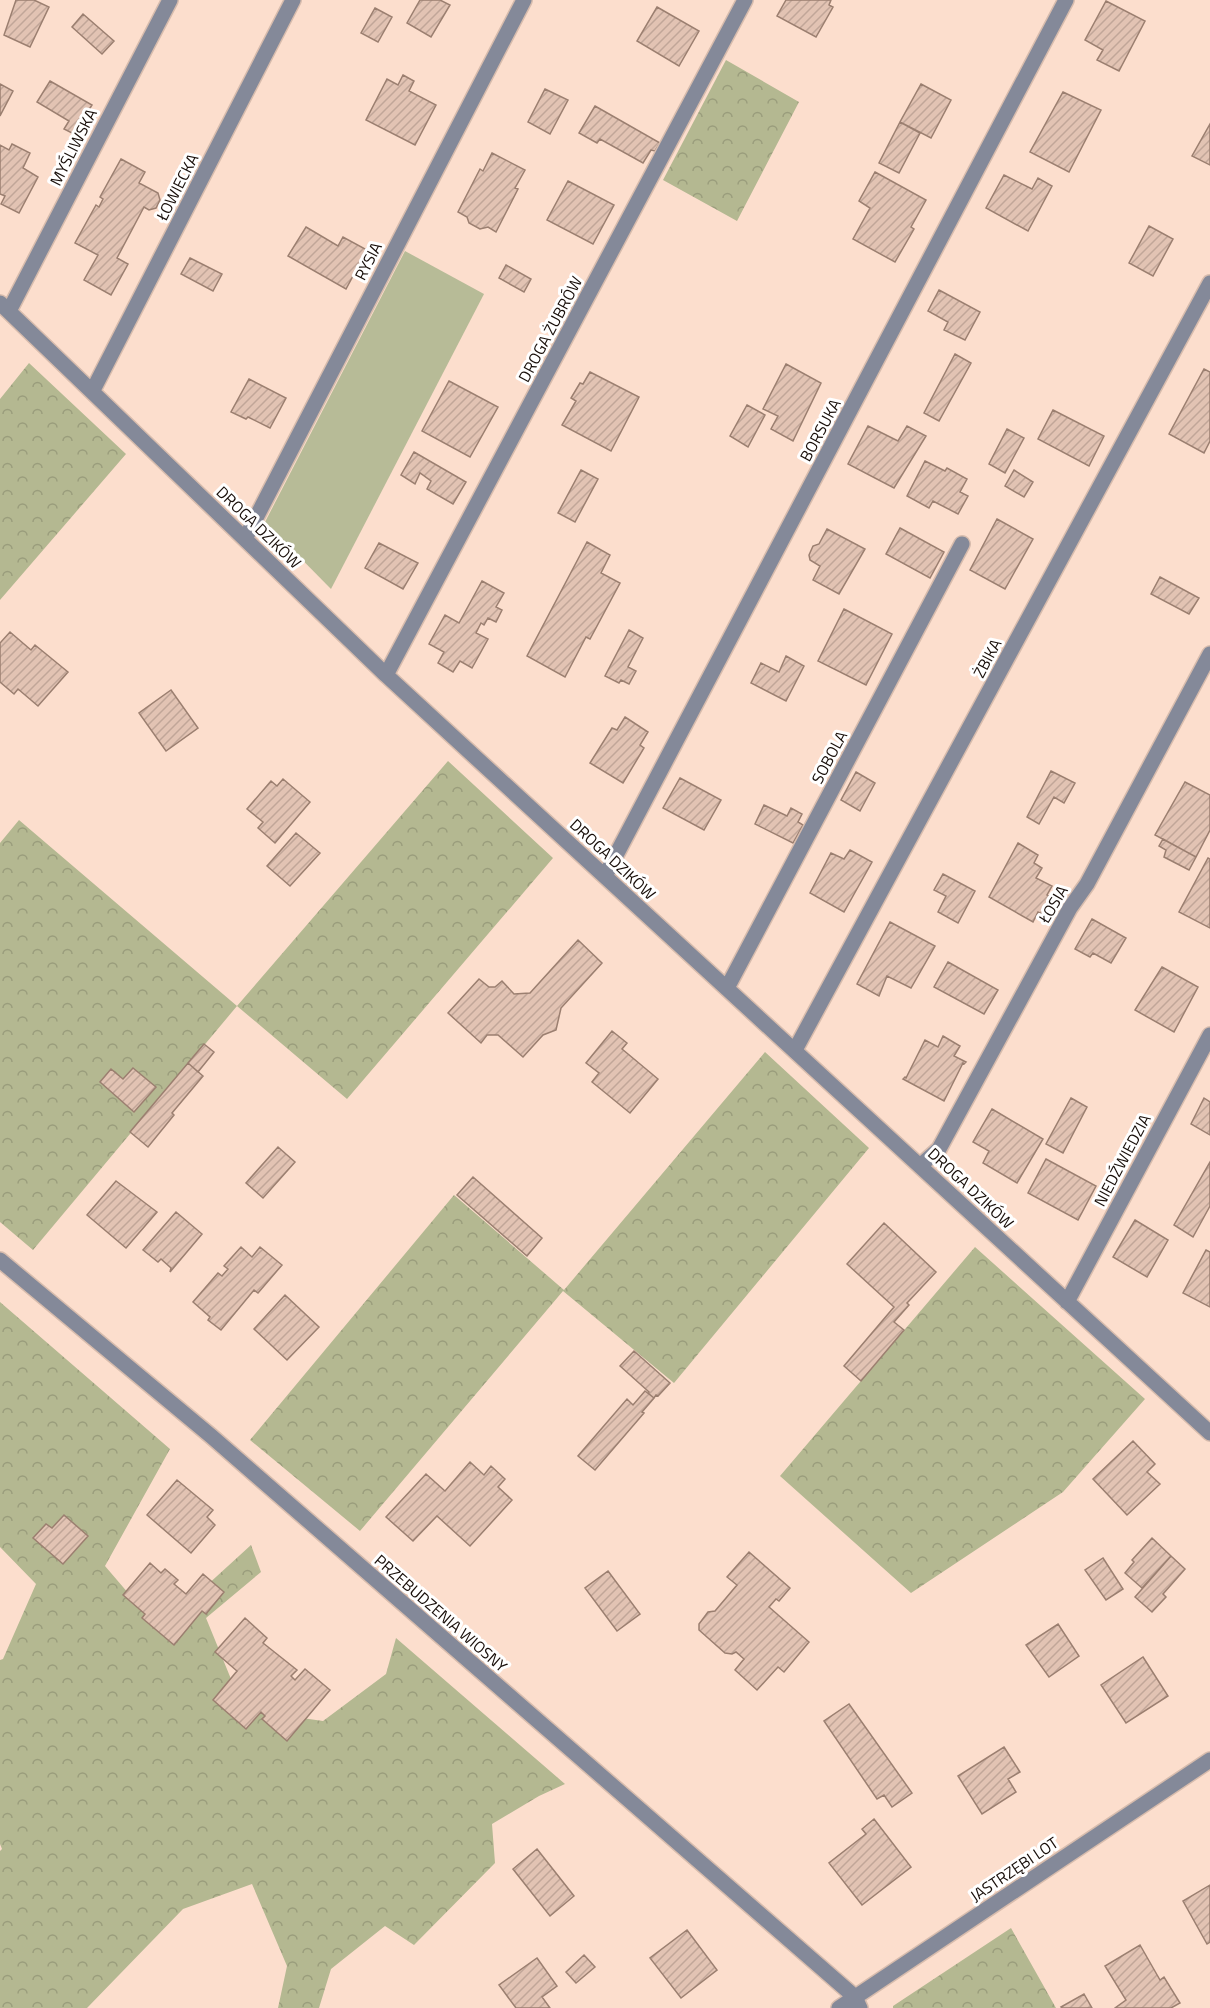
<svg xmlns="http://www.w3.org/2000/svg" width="1210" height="2008" viewBox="0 0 1210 2008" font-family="'Titillium Web',sans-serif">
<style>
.grass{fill:#b7bb97}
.forest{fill:url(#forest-crowns)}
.building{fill:url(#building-hatch);stroke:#9b7f70;stroke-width:1.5}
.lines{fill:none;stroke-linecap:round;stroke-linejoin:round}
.minor-casing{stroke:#d7bcad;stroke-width:18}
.minor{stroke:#848999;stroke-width:15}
.labels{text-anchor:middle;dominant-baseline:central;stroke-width:6;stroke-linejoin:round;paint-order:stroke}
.street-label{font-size:16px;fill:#160c07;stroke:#fff}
</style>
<defs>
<pattern id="forest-crowns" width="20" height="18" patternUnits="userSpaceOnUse" patternTransform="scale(1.5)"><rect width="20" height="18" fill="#b4b891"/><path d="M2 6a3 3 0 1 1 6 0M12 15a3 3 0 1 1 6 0" fill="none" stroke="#9a9d7c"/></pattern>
<pattern id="building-hatch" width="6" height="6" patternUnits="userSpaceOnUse" patternTransform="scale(1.5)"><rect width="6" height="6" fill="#e2c3b3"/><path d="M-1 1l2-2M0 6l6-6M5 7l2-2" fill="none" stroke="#c1a698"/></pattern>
</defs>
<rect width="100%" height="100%" fill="#fcdecd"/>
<!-- grass -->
<path class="grass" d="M405,251L484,294L331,589L265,522Z"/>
<!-- forest -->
<path class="forest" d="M726,60L799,102L737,221L663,180Z
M29,363L126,454L0,600V399Z
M448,761L553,858L347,1099L237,1006L33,1250L0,1222V843L19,820L237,1006Z
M765,1052L869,1148L674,1383L563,1291L360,1531L250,1440L454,1195L564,1290Z
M975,1247L1145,1399L1063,1492L911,1593L780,1476Z
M0,1302L170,1449L105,1566L159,1629L251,1545L261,1572L206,1618L231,1679L274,1714L323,1721L386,1674L396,1638L565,1784L539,1796L492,1824L495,1863L414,1945L385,1926L331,1969L319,2008H278L287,1966L252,1884L183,1909L87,2008H0V1851L2,1849L0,1844V1660L3,1659L36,1584L0,1547Z
M1011,1928L1056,2008H893V2006Z"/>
<!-- building -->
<path class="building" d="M16,0H34L49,7L30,47L4,35Z
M420,0H440L450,5L431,37L407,23Z
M786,0H831L829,5L833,7L816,37L777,16Z
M1106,1L1145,21L1119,71L1097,60L1103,50L1085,40Z
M657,7L699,31L679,66L637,41Z
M375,8L392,17L378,42L361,33Z
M83,14L114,41L102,54L72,27Z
M403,75L414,81L409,91L436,105L415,145L366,120L387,79L398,85Z
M50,81L92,105L74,134L64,129L69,121L37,102Z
M0,84L13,91L0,116Z
M921,84L951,100L931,138L900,122Z
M545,89L568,100L550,134L528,122Z
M1063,92L1101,110L1069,172L1030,152Z
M595,106L660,143L655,151L651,150L643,163L600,139L597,143L579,133Z
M900,122L920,133L899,173L879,163Z
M1210,124V165L1192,156Z
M12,144L30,153L23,168L38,177L19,213L1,204L5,196L0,194V145L9,150Z
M492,153L525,170L515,188L518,189L496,232L488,227L480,229L469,223L467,217L458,212L480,169L483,171Z
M121,159L145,172L139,183L158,193L160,200L156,208L149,210L144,207L117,258L128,264L111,295L84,280L98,255L75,243L96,205L99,207L103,199L100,197Z
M875,172L926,200L911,227L914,229L895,262L853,239L870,208L859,201Z
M1004,175L1032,189L1038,178L1052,186L1028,231L986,208Z
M568,181L614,205L593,244L547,220Z
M1149,226L1173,239L1153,276L1129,263Z
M306,227L338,246L343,237L367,250L346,289L288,256Z
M190,258L222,274L213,291L181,274Z
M506,265L531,279L524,292L499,278Z
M939,290L980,312L965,340L944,330L948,322L928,311Z
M955,354L971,363L939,421L924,413Z
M786,364L821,383L793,441L771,429L778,416L763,409Z
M1204,369L1210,372V441L1204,453L1169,434Z
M590,372L639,397L611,451L562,425L576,401L571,398L580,383L583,384Z
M249,379L286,398L270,428L248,417L246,419L231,412Z
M449,381L498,407L470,457L422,431Z
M747,405L765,415L748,447L730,436Z
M1053,410L1104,436L1089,466L1038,439Z
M868,426L898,441L907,426L926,436L894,488L848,464Z
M1007,429L1024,438L1005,473L989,464Z
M414,452L466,482L453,504L427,489L431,481L420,473L415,484L401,475Z
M925,461L945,471L947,468L967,479L960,492L968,496L958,514L933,501L929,508L907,496Z
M581,470L598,479L575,522L558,513Z
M1014,470L1033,482L1024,497L1005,486Z
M997,519L1033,539L1005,589L970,570Z
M900,528L944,552L930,578L886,554Z
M827,529L865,549L839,594L813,580L820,566L810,560L809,555L813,546L819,544Z
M587,542L610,555L601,573L620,583L590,639L586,637L565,677L527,656Z
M379,543L418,563L403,589L365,568Z
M1160,577L1199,598L1189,614L1151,594Z
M482,581L504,593L496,607L502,610L496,622L488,618L484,625L481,623L476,633L488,639L472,668L460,661L453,672L438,663L444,652L429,644L445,615L459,623Z
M844,609L892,634L866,685L818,661Z
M629,630L643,638L628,667L636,671L629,684L621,680L619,683L605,676Z
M10,632L31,650L35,645L68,672L38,706L18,689L14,694L0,682V643Z
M786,656L804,666L786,701L751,683L761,663L779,672Z
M171,690L198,728L166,751L139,713Z
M625,717L648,732L640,745L644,748L623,783L590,763L612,728L617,730Z
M1051,771L1075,783L1064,803L1054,797L1039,824L1027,817Z
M856,772L875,783L860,811L841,800Z
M680,778L721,800L704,830L663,808Z
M283,779L310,802L275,843L258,828L263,822L247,809L271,781L277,786Z
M1185,782L1210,795V830L1196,857L1155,835Z
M764,805L787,816L791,808L802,814L798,822L803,825L793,843L755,824Z
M296,833L320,853L290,886L267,866Z
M1163,839L1196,857L1189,870L1164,857L1166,850L1159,846Z
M1018,843L1038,855L1034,863L1042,868L1036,878L1052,886L1047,895L1057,900L1048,917L1038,912L1033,922L989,897Z
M850,850L872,862L844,912L810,893L831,853L844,859Z
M1208,858L1210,859V928L1179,912Z
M943,874L975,891L958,923L938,912L946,896L934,890Z
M1092,919L1126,938L1111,963L1093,953L1090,957L1075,949Z
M890,922L935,946L911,988L887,976L879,996L857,984Z
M578,940L602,963L561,1008L556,1030L543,1035L523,1057L498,1035H487L481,1043L448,1013L479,979L489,987H495L502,981L514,994L530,993Z
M948,962L998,990L984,1014L934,987Z
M1162,967L1198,987L1174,1032L1135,1010Z
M612,1031L627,1043L622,1049L658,1079L630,1113L592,1082L599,1073L586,1063Z
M943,1036L960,1046L954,1056L966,1062L964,1064L963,1063L944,1101L903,1079L905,1077L906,1078L925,1040L938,1047Z
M204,1044L214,1052L198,1072L188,1063Z
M188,1063L203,1076L172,1113L174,1115L148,1147L130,1132Z
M133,1068L156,1087L134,1112L100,1082L111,1069L123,1079Z
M1071,1098L1087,1107L1063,1153L1046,1144Z
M1204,1098L1210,1102V1135L1191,1124Z
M992,1109L1043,1139L1017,1183L983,1163L989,1151L973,1142Z
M278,1147L295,1162L263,1198L246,1183Z
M1046,1159L1096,1186L1078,1220L1028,1193Z
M1210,1162V1206L1193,1237L1174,1225Z
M473,1177L542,1238L527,1256L457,1195Z
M116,1181L157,1212L126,1248L87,1215Z
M176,1212L202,1234L170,1272L171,1268L161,1259L158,1262L143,1250Z
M1135,1220L1168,1240L1147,1277L1113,1257Z
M884,1223L936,1272L907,1303L909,1305L894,1322L904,1330L861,1381L844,1366L894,1307L847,1264Z
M241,1247L252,1257L260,1247L282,1265L258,1293L254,1290L221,1330L208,1320L210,1317L193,1302L218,1273L222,1276L228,1269L224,1266Z
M1206,1250L1210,1252V1307L1183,1293Z
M285,1295L319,1327L287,1360L254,1329Z
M634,1351L670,1383L658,1396L656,1395L654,1398L648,1393L649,1392L620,1366Z
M645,1391L654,1398L642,1412L644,1413L595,1470L578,1456L627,1399L633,1405Z
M1133,1441L1155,1464L1147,1472L1160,1484L1127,1515L1093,1479Z
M470,1462L484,1475L491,1466L505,1479L498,1487L512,1500L470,1546L437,1516L413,1541L386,1517L426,1474L445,1491Z
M177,1480L213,1510L207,1517L215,1525L191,1553L147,1515Z
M64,1515L88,1536L63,1564L33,1538L46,1524L52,1528Z
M1152,1538L1171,1556L1142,1588L1125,1573L1134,1562L1132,1560Z
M749,1552L790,1588L779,1601L776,1599L769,1607L809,1642L784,1672L778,1667L757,1690L735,1670L744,1659L736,1652L732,1654L725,1653L699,1630V1624L708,1612L715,1611L737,1585L727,1577Z
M1171,1556L1185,1569L1163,1594L1166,1597L1152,1612L1135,1597Z
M1103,1558L1123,1589L1106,1600L1085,1570Z
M150,1563L161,1573L165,1569L178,1580L174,1584L186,1594L203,1574L224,1592L206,1614L202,1611L174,1645L142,1618L145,1614L123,1595Z
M608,1571L640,1614L617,1631L585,1588Z
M245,1618L267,1638L263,1643L297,1670L291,1676L295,1680L305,1669L330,1690L287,1741L262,1719L265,1716L261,1712L246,1729L213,1700L237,1671L215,1652Z
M1058,1624L1079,1656L1049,1677L1026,1645Z
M1143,1657L1168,1696L1126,1723L1101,1685Z
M849,1704L912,1793L892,1807L884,1795L877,1799L824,1721Z
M1004,1747L1020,1772L1008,1779L1016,1792L982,1814L958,1776Z
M874,1819L911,1867L862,1905L829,1863L866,1834L862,1829Z
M537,1849L574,1896L550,1916L513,1869Z
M1210,1885V1942L1207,1944L1183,1901Z
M687,1930L717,1970L681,1998L650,1958Z
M1140,1945L1160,1980L1164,1977L1180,2003L1171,2008H1115L1126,2000L1105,1966Z
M584,1955L595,1967L576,1983L566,1972Z
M537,1958L557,1986L542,1997L550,2008H516L499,1985Z
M1084,1994L1092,2008H1062L1061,2007Z"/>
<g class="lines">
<!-- minor casing -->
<g class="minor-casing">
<path id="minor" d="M0,303L386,675L1210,1433
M9,311L170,0
M93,390L293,0
M245,539L524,0
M386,675L745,0
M605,876L1066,0
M727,988L962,544
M795,1050L1210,283
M920,1166L939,1149L1070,908L1087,884L1210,654
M0,1260L211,1436L855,1997L860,2008
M1067,1302L1210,1035
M839,2008L1210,1760"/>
</g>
<!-- minor -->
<use href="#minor" class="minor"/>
</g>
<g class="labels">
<!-- street labels -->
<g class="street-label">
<text transform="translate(73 147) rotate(-63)">MYŚLIWSKA</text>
<text transform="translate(177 187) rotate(-63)">ŁOWIECKA</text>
<text transform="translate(368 261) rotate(-63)">RYSIA</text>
<text transform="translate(550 329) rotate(-62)">DROGA ŻUBRÓW</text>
<text transform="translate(820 430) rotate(-62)">BORSUKA</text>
<text transform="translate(259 527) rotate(44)">DROGA DZIKÓW</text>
<text transform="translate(987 658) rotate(-62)">ŻBIKA</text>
<text transform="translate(829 757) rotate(-62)">SOBOLA</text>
<text transform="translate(613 859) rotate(43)">DROGA DZIKÓW</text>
<text transform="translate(1053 904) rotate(-59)">ŁOSIA</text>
<text transform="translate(1122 1160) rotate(-62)">NIEDŹWIEDZIA</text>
<text transform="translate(971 1188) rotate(43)">DROGA DZIKÓW</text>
<text transform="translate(441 1613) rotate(41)">PRZEBUDZENIA WIOSNY</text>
<text transform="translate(1014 1869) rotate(-34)">JASTRZĘBI LOT</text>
</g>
</g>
</svg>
